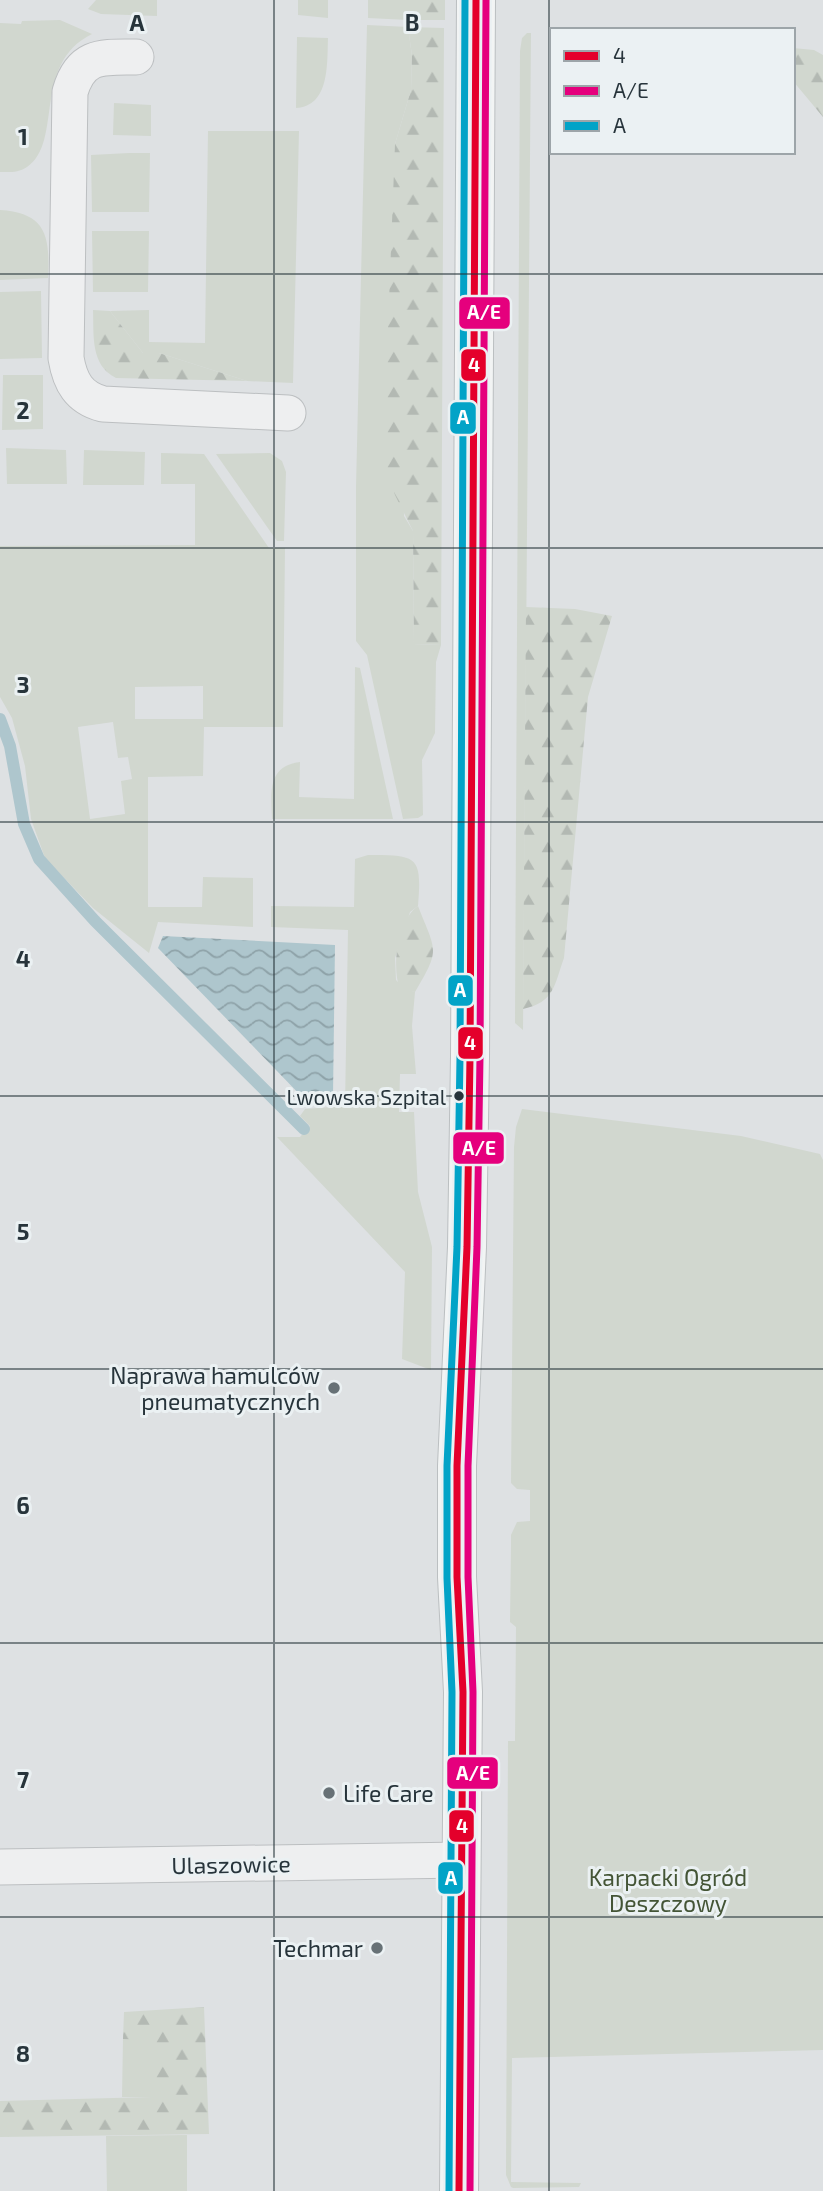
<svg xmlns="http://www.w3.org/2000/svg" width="823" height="2191" viewBox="0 0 823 2191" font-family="'Exo 2',sans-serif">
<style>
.green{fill:#d1d7cf;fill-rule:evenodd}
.forest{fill:url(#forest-firs)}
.water{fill:url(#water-waves)}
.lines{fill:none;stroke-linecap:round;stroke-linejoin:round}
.stream{stroke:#aec6cd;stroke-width:12}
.minor-casing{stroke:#bcbfc1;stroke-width:37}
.primary-casing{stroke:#bbbfc1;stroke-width:40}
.minor{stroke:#eeeff0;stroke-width:35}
.primary{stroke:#f2f4f4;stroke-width:38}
.bus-1-casing{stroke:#ebf1f3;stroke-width:12}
.bus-2-casing{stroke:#ebf1f3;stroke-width:12}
.bus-3-casing{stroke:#ebf1f3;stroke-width:12}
.bus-1{stroke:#e4002b;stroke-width:7}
.bus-2{stroke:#e5007d;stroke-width:7}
.bus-3{stroke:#02a3c7;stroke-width:7}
.grid{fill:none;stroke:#27343b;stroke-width:2;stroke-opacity:0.55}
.bus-dot{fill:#27343b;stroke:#ebf1f3;stroke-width:2.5}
.poi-dot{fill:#677176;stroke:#ebf1f3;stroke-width:2.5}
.labels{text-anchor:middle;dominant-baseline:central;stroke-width:6;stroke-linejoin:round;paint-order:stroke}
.bus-label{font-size:21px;fill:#27343b;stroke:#ebf1f3;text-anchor:end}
.poi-label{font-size:23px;fill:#27343b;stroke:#ebf1f3;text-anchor:end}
.street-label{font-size:23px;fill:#27343b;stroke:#ebf1f3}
.park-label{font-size:23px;fill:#445536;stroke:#ebf1f3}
.grid-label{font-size:23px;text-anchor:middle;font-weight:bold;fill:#27343b;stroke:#ebf1f3;stroke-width:6;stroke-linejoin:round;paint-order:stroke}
.line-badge{stroke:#ebf1f3;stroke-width:2.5}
.badge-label{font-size:19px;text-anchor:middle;font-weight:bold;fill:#fff}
</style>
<defs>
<pattern id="forest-firs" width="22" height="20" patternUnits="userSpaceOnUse" patternTransform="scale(1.75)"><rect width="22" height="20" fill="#d1d7cf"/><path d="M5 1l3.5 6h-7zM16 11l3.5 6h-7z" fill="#b3b9b3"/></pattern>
<pattern id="water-waves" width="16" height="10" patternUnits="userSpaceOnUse" patternTransform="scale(1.75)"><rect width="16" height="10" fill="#aec6cd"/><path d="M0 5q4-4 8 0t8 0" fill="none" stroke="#8ea2a8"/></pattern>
</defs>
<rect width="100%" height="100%" fill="#dee1e3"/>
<!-- green -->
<path class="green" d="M96,0H157V16L101,14L88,9Z
M298,0H328V18L298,15Z
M368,0H408V20L368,18Z
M60,20L92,34C31,64 64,142 27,167C18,173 10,172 0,172V23L21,24L22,21Z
M367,25L408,27L412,56L411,90L395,144L404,516L413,531L414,644L441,645L436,662L435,733L422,760L423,815L418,818L403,819L367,655L356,641V487Z
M527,33H531L523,1030L515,1023L520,51L522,38Z
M297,37L328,38C327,64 330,106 296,108Z
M114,103L151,105V136L113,135Z
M208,131H299L293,383L247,381L159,353H143L110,311L149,310V342L205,343Z
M129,153H150L149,212H92L91,155Z
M0,210C47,213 50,237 48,278L0,280Z
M92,231H149L148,292H93Z
M41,291L42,358L0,359V292Z
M3,375H43V429L2,430Z
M6,448L66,450L67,484H7Z
M84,450L145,452L144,485H83Z
M161,453L204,454L269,548H285L283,727H204L203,776L148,777V907H202L203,877L253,878V927L158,922L149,953L93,908L45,858L31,819L25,766L12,718L0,697V546L195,545V484H161ZM203,686V719H135V687ZM113,722L118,758L128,757L132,779L121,781L125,814L90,819L78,727Z
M270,453L282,461L286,472L284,541H277L216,454Z
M355,667L360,668L393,819H272C271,793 267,766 300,762L299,797L354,799Z
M368,855C418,855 422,856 418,906L410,912L395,958L396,980L405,989L415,992L412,1026L416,1074H400L399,1112H414L418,1192L432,1247L431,1370L402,1359L405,1272L277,1137H300L310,1126L300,1116L305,1109L345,1106L348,930L271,927V906L354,907L355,859Z
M522,1109L741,1136L820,1154L823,1160V2050L512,2058L511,2182L581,2183L579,2187L513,2188L511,2187L506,2175L508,1741H515L516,1627L510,1622L511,1546V1535L517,1522L530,1521V1490L517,1489L511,1483L514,1147L516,1127Z
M123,2039H152V2097H122Z
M187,2135V2191H107L106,2136Z"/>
<!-- forest -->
<path class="forest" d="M408,0H445V20H408Z
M408,27L444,28L441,645L414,644L413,531L395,495L383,459L395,144L411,90L412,56Z
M793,48L814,50L823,55V117L793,81Z
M93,310L110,311L143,353H159L247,381L116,378C90,365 94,335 93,310Z
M526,607L575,609L612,616L588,697L564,958C554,985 555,1002 523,1009Z
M418,906C436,952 441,948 415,992L400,989C391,967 398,919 418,906Z
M204,2007L209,2134L0,2137V2101L151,2097L152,2040L123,2039L124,2012Z"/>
<!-- water -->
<path class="water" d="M163,936L335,945L333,1096L305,1100L158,948Z"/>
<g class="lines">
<!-- stream -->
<path class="stream" d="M0,719L10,746L24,824L39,859L95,921L304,1129"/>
<!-- minor casing -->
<g class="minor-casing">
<path id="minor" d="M136,57C102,57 81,54 70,92L66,358C70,382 79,398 103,404L288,413
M0,1867L462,1860"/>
</g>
<!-- primary casing -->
<g class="primary-casing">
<path id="primary" d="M459,2191L463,1692L457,1577V1466L467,1247L470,1057L476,0"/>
</g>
<!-- minor -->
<use href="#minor" class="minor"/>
<!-- primary -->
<use href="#primary" class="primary"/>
<!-- bus-1 casing -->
<g class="bus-1-casing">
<path id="bus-1" d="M459,2191L463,1692L457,1577V1466L467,1247L470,1057L476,0"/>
</g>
<!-- bus-2 casing -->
<g class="bus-2-casing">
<path id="bus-2" d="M470,2191L473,1692L468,1577V1466L477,1247L480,1057L486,0"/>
</g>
<!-- bus-3 casing -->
<g class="bus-3-casing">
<path id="bus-3" d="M449,2191L452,1692L447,1578V1466L457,1247L460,1057L465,0"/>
</g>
<!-- bus-1 -->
<use href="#bus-1" class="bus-1"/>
<!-- bus-2 -->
<use href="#bus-2" class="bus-2"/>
<!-- bus-3 -->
<use href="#bus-3" class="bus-3"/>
</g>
<!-- grid -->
<path class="grid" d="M274,0V2191M549,0V2191M0,274H823M0,548H823M0,822H823M0,1096H823M0,1369H823M0,1643H823M0,1917H823"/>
<!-- markers -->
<circle class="bus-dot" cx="459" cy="1096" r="6"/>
<g class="poi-dot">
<circle cx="334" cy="1388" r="7"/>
<circle cx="329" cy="1793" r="7"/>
<circle cx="377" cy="1948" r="7"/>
</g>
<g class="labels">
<!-- bus labels -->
<g class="bus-label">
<text x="446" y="1096">Lwowska Szpital</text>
</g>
<!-- poi labels -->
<g class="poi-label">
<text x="320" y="1375">Naprawa hamulców<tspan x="320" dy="26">pneumatycznych</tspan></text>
<text x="343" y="1793" text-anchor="start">Life Care</text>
<text x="363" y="1948">Techmar</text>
</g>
<!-- street labels -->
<g class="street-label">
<text transform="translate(231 1864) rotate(-1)">Ulaszowice</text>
</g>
<!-- park labels -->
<g class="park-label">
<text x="668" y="1877">Karpacki Ogród<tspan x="668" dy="26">Deszczowy</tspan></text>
</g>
</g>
<g class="grid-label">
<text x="137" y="31">A</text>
<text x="412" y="31">B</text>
<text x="23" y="145">1</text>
<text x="23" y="419">2</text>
<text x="23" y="693">3</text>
<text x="23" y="967">4</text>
<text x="23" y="1240">5</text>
<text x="23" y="1514">6</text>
<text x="23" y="1788">7</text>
<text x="23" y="2062">8</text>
</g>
<g class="line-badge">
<rect x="458" y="296" width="53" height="34" rx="7" fill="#e5007d"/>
<rect x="460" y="348" width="27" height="34" rx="7" fill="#e4002b"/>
<rect x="449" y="401" width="28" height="34" rx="7" fill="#02a3c7"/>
<rect x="447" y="974" width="27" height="33" rx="7" fill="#02a3c7"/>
<rect x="457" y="1026" width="27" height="34" rx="7" fill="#e4002b"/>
<rect x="452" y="1131" width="53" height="34" rx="7" fill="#e5007d"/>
<rect x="446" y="1756" width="53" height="34" rx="7" fill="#e5007d"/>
<rect x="448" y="1809" width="27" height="34" rx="7" fill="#e4002b"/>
<rect x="437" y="1861" width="27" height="34" rx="7" fill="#02a3c7"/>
</g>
<g class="badge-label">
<text x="484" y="319">A/E</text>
<text x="474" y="372">4</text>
<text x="463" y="424">A</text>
<text x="460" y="997">A</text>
<text x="470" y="1050">4</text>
<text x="479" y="1155">A/E</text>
<text x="473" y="1780">A/E</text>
<text x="462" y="1833">4</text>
<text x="451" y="1885">A</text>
</g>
<!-- legend -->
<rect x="550" y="28" width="245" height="126" fill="#ebf1f3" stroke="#9da5a9" stroke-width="2"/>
<rect x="564" y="51" width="35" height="10" fill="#e4002b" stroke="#9da5a9" stroke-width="2"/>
<text x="613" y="63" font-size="21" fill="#27343b">4</text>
<rect x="564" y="86" width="35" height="10" fill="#e5007d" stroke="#9da5a9" stroke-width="2"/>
<text x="613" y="98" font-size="21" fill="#27343b">A/E</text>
<rect x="564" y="121" width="35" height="10" fill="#02a3c7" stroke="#9da5a9" stroke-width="2"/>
<text x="613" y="133" font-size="21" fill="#27343b">A</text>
</svg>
